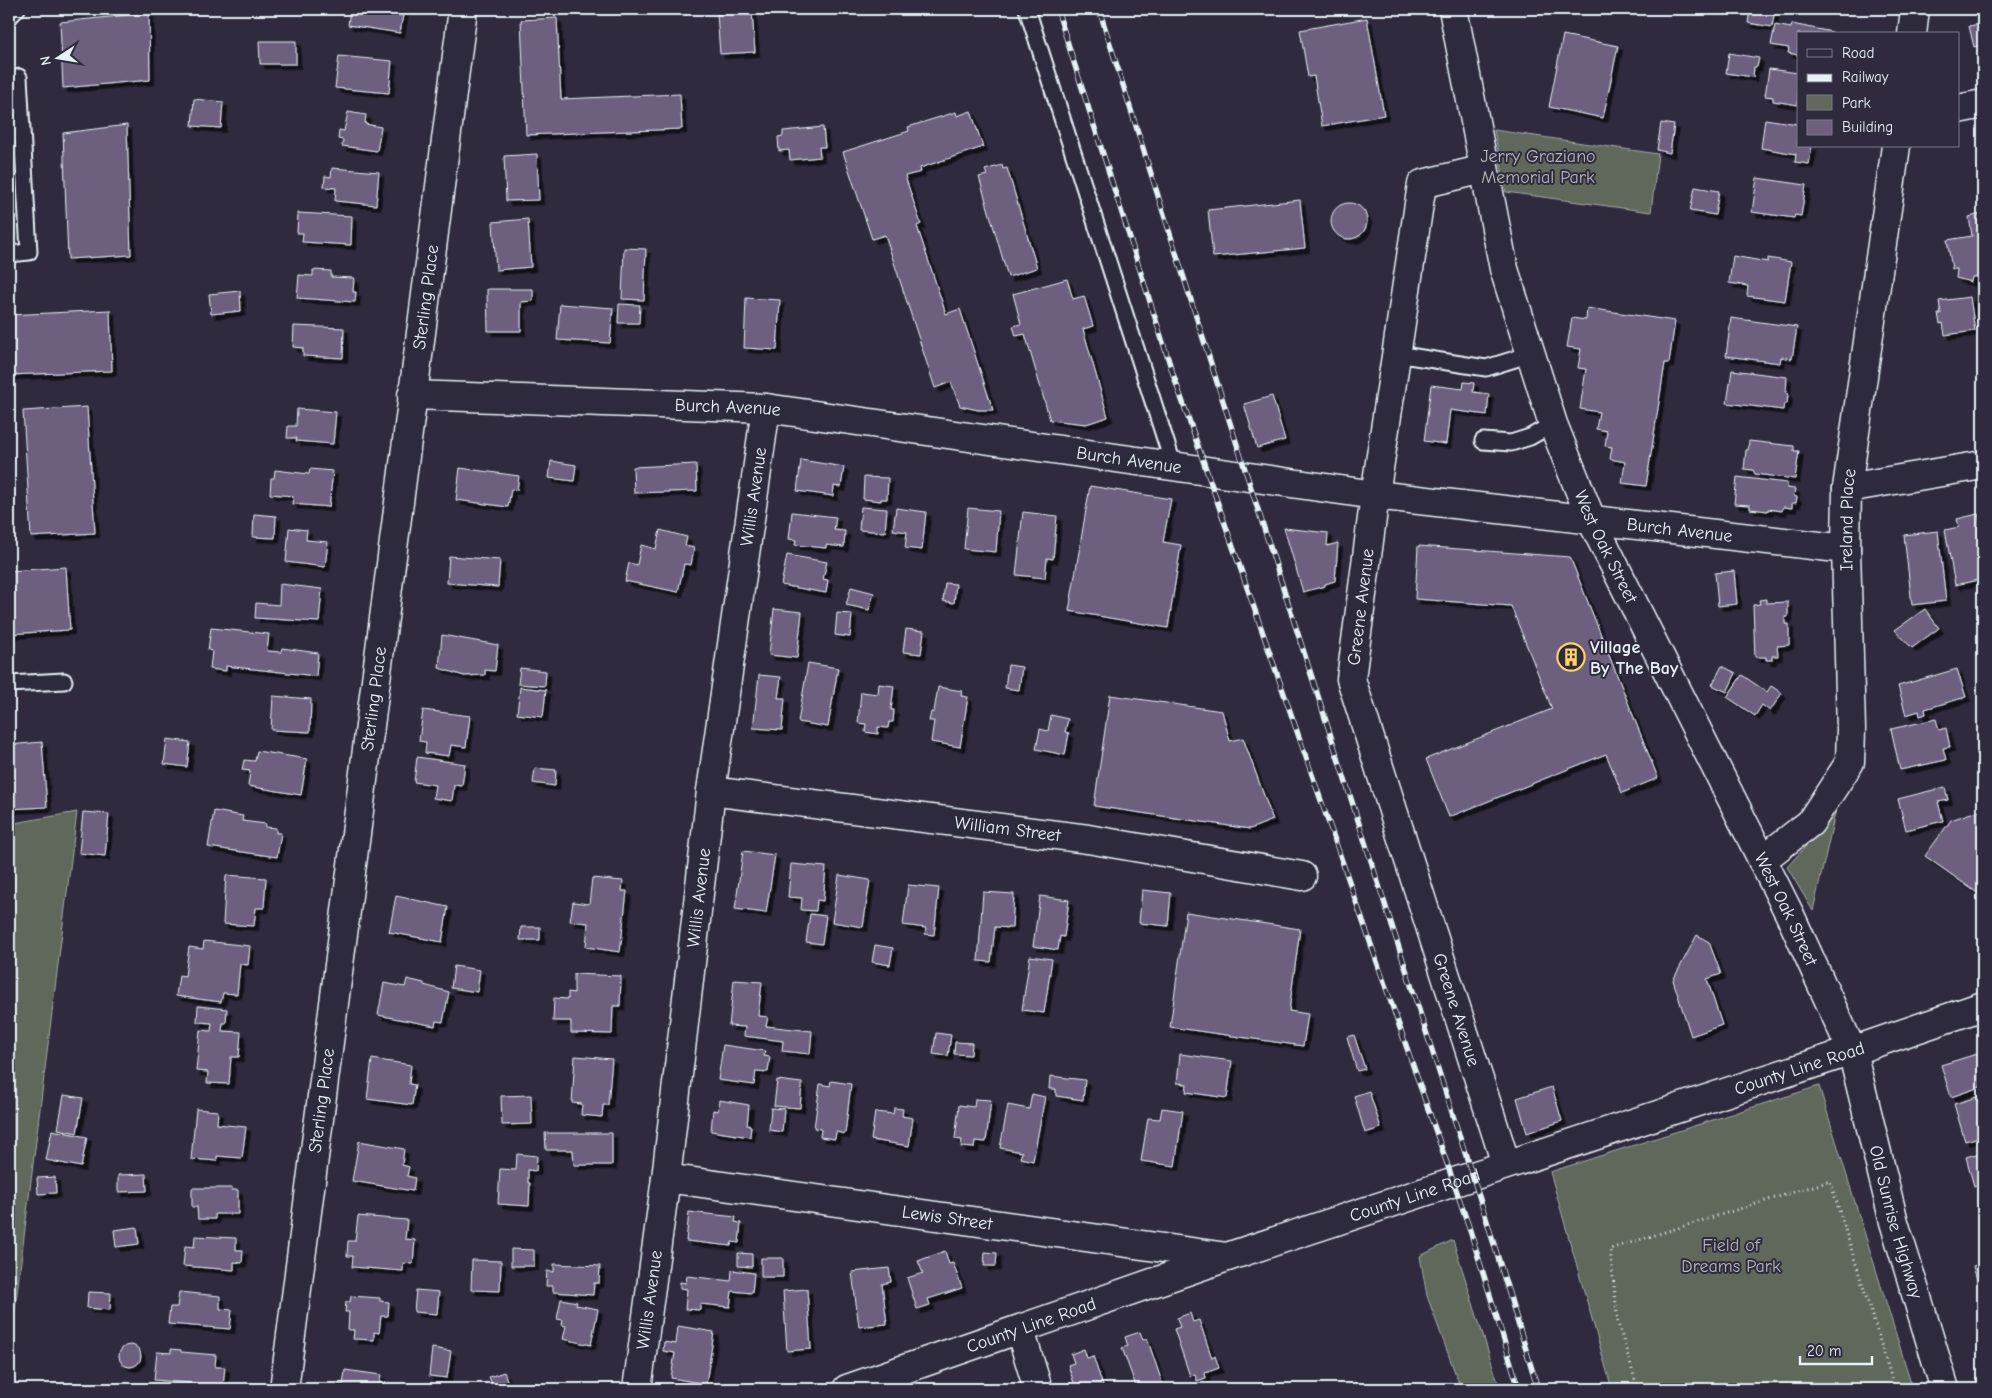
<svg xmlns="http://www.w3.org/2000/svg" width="1992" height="1398" viewBox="0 0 1992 1398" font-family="'Comic Neue',sans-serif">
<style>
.green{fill:#61685b;stroke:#a4acaa}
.building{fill:#6d617e;stroke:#e8f1f8;filter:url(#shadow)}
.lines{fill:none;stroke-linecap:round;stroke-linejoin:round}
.service-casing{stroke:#e8f1f8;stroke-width:19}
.minor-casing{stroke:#e8f1f8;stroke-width:31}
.secondary-casing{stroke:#e8f1f8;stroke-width:31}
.path{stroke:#e8f1f8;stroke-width:3;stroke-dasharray:1 4;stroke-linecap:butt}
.service{stroke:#2f2a3d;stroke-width:15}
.minor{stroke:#2f2a3d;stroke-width:28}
.secondary{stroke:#2f2a3d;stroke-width:28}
.rail-casing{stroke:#e8f1f8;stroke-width:5.5}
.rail{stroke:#2f2a3d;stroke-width:4;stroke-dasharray:11;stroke-linecap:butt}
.labels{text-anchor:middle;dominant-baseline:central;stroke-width:4;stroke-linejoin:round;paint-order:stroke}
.park-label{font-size:18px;fill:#b2bab9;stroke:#2f2a3d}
.street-label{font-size:18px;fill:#e8f1f8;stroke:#2f2a3d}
.poi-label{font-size:18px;font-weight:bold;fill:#e8f1f8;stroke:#2f2a3d;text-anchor:start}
</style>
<defs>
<filter id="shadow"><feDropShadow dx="4.5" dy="4.5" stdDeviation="0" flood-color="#0009"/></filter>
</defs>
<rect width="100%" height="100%" fill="#2f2a3d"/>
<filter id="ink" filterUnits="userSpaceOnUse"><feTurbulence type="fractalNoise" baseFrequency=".02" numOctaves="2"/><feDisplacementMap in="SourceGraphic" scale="10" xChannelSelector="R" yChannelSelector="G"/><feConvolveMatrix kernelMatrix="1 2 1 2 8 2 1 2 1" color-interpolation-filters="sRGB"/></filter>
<g filter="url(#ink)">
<!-- green -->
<path class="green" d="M1494,130L1658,154L1651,212L1506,192Z
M1838,800L1813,911L1787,867L1823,827Z
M77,812L9,1357V824Z
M1819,1086L1913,1389H1612L1550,1172Z
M1453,1240L1500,1389H1461L1427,1296L1420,1256Z"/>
<!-- building -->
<path class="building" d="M350,9H404L400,33L348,25Z
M1750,9H1775L1772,27L1748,23Z
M752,11L755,52L720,54L717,14Z
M149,13L150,80L63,88L60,22Z
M557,18L561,99L680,94L682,129L526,135L521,20Z
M1367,18L1384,115L1322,126L1314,76L1308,77L1300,30Z
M1979,20H1983V50L1982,45L1974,47L1969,26L1980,24Z
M1792,24L1832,32L1834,34H1798V55L1788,53L1789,48L1771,45L1775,25L1791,28Z
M1563,35L1618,46L1603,118L1549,107Z
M259,41H296V64H260Z
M1729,53L1759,58L1757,67H1754L1753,77L1726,73Z
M339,56L392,61L389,93L335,88Z
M1769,69L1798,73V105L1773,101V97L1765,96Z
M194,99L223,102L221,128L192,126Z
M971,111L983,147L920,168L921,172L905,176L921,224L917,226L946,314L960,309L993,410H978L960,406L951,382L935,388L885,235L872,239L843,152L909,131L908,127L956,112L957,116Z
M348,112L366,115L365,124L381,127L377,151L342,146L343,140L338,139L339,130L344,131Z
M1765,119L1798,124V146H1812L1809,164L1795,162L1796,154L1761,148Z
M1661,123L1674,125L1670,153L1657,150Z
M127,125L131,255L68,259L63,133Z
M823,127L825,147H819L820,157L790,160L789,150L779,151L778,137L783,136V131Z
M537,154L539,200L506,201L504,156Z
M1002,165L1003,169L1007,168L1037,268L1008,277L979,177L987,175L985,170Z
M332,168L379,172L376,205L335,201L336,188L324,187L325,176L331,177Z
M1757,178L1806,185L1801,216L1795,215L1794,218L1752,212Z
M1695,187L1719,191L1715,215L1690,211Z
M1300,200L1305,248L1213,257L1208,210Z
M1331 221a18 18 0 1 1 36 0a18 18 0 1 1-36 0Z
M298,213L352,216L351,245L302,242L303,233H297Z
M1981,214L1983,222V281L1979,282L1978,276L1972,277L1971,282L1956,278L1957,269H1952L1947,240L1972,236L1969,217Z
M528,219L531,267L496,270L493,222Z
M624,248L646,249L644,300L622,299Z
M1733,256L1768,262V258L1791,262L1785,301L1747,296L1748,286L1729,283Z
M313,270L331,271V277L354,278L353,292H356L355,302L297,298L299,275L313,276Z
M1067,279L1073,299L1084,296L1093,326L1083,329L1108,417L1086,424L1050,420L1025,334L1016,336L1013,326L1021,324L1013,294Z
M487,289H533V301L521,302V331H488Z
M240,291L241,311L211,314L209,294Z
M1970,297L1975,331L1945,335L1943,323L1940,324L1938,314H1941L1939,301Z
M746,298L780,300L777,350L744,348Z
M560,304L613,308L610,343L557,340Z
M619,304L640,305L639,323H618Z
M1587,308L1675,321L1669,363H1665L1646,486L1622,483L1625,462L1610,459L1612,447L1605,446L1607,431L1596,429L1599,412L1580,409L1586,369L1578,368L1581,349L1567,347L1572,318L1586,320Z
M110,310L112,371L9,375V315Z
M1731,318L1797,327L1792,359L1781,357L1780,363L1726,356Z
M294,326L344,328L343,358L303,356V348L293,347Z
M1732,370L1787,377L1786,393L1788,394L1787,404H1784L1783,410L1727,403Z
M1464,382L1474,383L1473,392L1489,394L1487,415L1450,410L1446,444L1424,441L1431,385L1463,389Z
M1272,396L1285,440L1257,448L1244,404Z
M87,407L95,533L31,537L23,411Z
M297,409L336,412L333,444L296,441L297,438H287L288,426H296Z
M1749,441L1794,446V451H1799L1795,479L1755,474L1753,470L1744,469L1746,450H1748Z
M801,460L844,467L841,487L834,486L833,496L797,491Z
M551,461L576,465L574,481L549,478Z
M696,464L697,491L634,493L633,467Z
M460,468L519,476L517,490L511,489L508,507L456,500Z
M310,469L333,471L329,507L292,504L293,496L270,494L271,478H274L275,470L309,474Z
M864,477L888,478L887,499H881V501L863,499Z
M1737,477L1787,483V488L1795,489L1794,496L1797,497L1796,503H1792V508L1783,507L1782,511L1768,509V511L1750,509V505L1734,504Z
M1090,486L1171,499L1163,542L1181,545L1168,628L1069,611Z
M861,507L887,509L885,532L859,530Z
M896,508L926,512L922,550L905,548L907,532L893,530Z
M968,508L999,511L996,552L964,549Z
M792,512L836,517L834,530L845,531L844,547L826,545V548L795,545L796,540L789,539Z
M1023,512L1057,516L1053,559L1047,558L1045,578L1016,575Z
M254,514L276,516L275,538L253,537Z
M1978,514L1981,525L1983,524V579L1955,585L1945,530L1959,527L1957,519Z
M289,528L307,530L306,540L328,542L325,567L286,562Z
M1284,528L1328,533L1327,546L1338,543L1335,581L1325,584V586L1303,592Z
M660,530L687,537L685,546L694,548L691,565L684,564L678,592L625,581L629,563L637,565L641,545L656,549Z
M1938,531L1946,601L1912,605L1904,535Z
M1418,546L1570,557L1658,778L1622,793L1606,754L1449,817L1426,759L1552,709L1511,606L1415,599Z
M787,555L827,562L823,579L828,580L826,593L781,585Z
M449,556L500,560L498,587L447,583Z
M66,567L70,630L9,634V571Z
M1734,571L1737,604L1718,606L1715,573Z
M945,583L956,584L954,603L943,601Z
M280,584L322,589L319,622L255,618L256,603L279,605Z
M851,587L874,593L869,610L846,605Z
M1766,599V603L1788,602V617H1785V624H1789V645L1777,646L1778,656H1772V660H1766V657H1755L1753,605L1760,604L1759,600Z
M774,609L802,612L797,658L769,655Z
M1925,609L1939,628L1912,648L1895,630Z
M837,613L852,614L850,637L835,635Z
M211,628L269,634L267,651L281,652L282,648L318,653L316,676L226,666V671L210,669L212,651L208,650Z
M906,629L924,631L921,654L903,652Z
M442,635L498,645L495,671L485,670V675L464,676L439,668Z
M808,663L838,668L828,727L798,722Z
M1008,665L1022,667L1019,690L1005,688Z
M1722,666L1736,673L1727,692L1712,685Z
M520,668L546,671L545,686L518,684Z
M1957,669L1966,697L1925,709L1926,714L1920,716L1919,711L1906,715L1898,686Z
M759,675L781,677L778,698H785L782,730L753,728Z
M1742,675L1767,692L1771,686L1782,693L1770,711L1762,705L1755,716L1727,697Z
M879,684L894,686L891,710H894L893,722H889L888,728L878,727V734L865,732L866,724L858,723L861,692L878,694Z
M520,687L546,690L543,717L517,714Z
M938,687L962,691L961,696L968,697L960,747L931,742L934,721H929L931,712H934Z
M1110,695L1222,711L1230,741L1243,738L1273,820L1250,829L1094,806Z
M273,696L311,699L310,732L271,730Z
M423,710L470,716L466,747L451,745L449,756L425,753L426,742L419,741Z
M1051,715L1068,719L1065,732L1069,733L1065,755L1036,749L1040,729L1048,731Z
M1936,719L1939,730L1946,728L1950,747L1943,748L1946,760L1900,770L1891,729Z
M167,739L190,742L187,767L164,764Z
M42,742L47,807L9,809V745Z
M257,751L307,759L301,795L248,786L250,771L242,770L244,760L255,761Z
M417,757L465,764L462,786L454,785L452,801L433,798L435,785L414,782Z
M535,768L556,770L555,786L533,783Z
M1945,787L1948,800L1938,802L1943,821L1906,830L1898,799Z
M1983,809V897L1925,856L1951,820Z
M214,811L243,816L242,821L266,824L265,827L276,828V833H281L277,857L208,847Z
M83,812L109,814L105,856L79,853Z
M743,851L775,855L766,913L735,909Z
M791,864L826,867L823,901L817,900L816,911L801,910L802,898L788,897Z
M226,875L266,878L264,908H256L254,926L223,924Z
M839,875L870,880L863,927L832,922Z
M592,878L623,881L622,891H627L620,952L586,947L588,923L570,921L573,902L589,904Z
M908,885L939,888L934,935L925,934L926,928L903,925Z
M1142,890L1171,893L1168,926L1139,923Z
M983,892L1014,894L1012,928L995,927L991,962L978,961Z
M396,896L448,907L442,942L389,932Z
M1040,896L1069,900L1064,937L1060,936L1058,950L1033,946Z
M1186,912L1300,929L1289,1011L1308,1014L1303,1046L1170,1027Z
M810,914L826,916L822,944L806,942Z
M521,927H540V940H520Z
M1697,935L1709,942L1721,974L1707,979L1722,1025L1691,1036L1673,980Z
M204,941L250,946L248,965L240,964L237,994L223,993L221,1002L176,996L179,975L185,976L189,947L203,949Z
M875,945L893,948L890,965L872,962Z
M1030,956L1052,959L1044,1013L1022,1010Z
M454,966L480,970L477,992L451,988Z
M574,974L621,976L620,1006H613L612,1034L571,1033V1021H553L554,998L568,999V992L574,993Z
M407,979L424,983V985L449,992L443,1022L436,1021L435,1026L378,1015L384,983L405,987Z
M734,980L762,982L758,1016L768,1017L766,1026L812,1031L810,1054L782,1051L783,1041L744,1036L745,1027L729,1026Z
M198,1006L227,1009L226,1023H223L222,1031L241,1032L239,1057H231L229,1084L207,1083L208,1072L196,1071L200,1030L211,1031L212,1023L197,1022Z
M936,1033L951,1035L948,1056L933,1054Z
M1354,1035L1365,1069L1357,1071L1347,1037Z
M955,1042L972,1043L971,1055L954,1054Z
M723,1045L765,1051L764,1056L770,1057L768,1072L756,1071L754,1085L718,1080Z
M1983,1052V1086L1951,1097L1941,1065Z
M1180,1054L1232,1061L1227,1098L1186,1092L1187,1084L1177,1083Z
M575,1056L612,1059L608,1105H603L602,1117L581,1115L582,1104L572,1103Z
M372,1059L411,1065L409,1084L415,1085L412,1105L367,1099Z
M1050,1076L1085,1080L1083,1100L1056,1096V1089H1049Z
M777,1080L802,1083L800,1108L774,1106Z
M831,1081L851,1084L845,1134L836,1132L835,1139L820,1137L821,1129L814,1128L820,1084L830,1086Z
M1552,1087L1562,1121L1527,1133L1517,1098Z
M1369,1091L1381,1128L1365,1133L1354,1096Z
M1032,1094L1045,1097L1033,1161L1020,1158L1022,1152L1000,1148L1008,1105L1029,1109Z
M64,1095L83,1098L77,1133L58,1129Z
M531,1095L532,1124L502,1125L501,1096Z
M1983,1095V1136L1965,1141L1954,1104Z
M975,1099L991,1100L986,1142L975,1141L974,1148L961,1147L962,1140L955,1139L959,1105L974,1107Z
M719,1100L749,1105L747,1125L751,1126L750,1137L711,1131L713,1110L718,1111Z
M771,1108L784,1109L782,1132L769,1130Z
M894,1108L903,1109L902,1116L913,1118L909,1146L871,1140L875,1112L893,1114Z
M1162,1108L1183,1111L1175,1166L1141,1161L1148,1118L1160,1119Z
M196,1109L218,1111L217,1124L246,1127L242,1158L217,1156V1161L191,1159Z
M52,1130L87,1137L81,1167L46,1160Z
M545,1133H612V1165H574L573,1150H546Z
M359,1141L404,1149L402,1165L409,1167L407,1176L415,1178L413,1191L352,1181Z
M1983,1152V1183L1974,1186L1966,1157Z
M517,1154L537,1156L536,1171L528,1170V1183H530L529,1206L498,1204L500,1169L516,1170Z
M146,1174L147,1191L118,1192V1175Z
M55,1177L56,1193L38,1194L37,1178Z
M192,1188H232V1190H238V1214H215V1219H198L197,1207H192Z
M689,1212L736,1217L735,1222L741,1223L739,1243L732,1242L731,1246L686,1241Z
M358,1216L407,1220L405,1239L415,1240L413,1264L403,1263V1271L352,1267L353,1256H347L348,1241H355Z
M137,1227L139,1244L116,1247L114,1230Z
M195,1236L236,1238V1250H243L242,1263L234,1262V1270L183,1266L185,1246L194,1247Z
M511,1249L534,1250V1266H511Z
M945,1251L949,1264L953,1263L962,1288L928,1299L930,1305L917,1309L907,1278L923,1273L918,1261Z
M985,1252L997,1253L996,1266H984Z
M738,1253L752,1254V1267L738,1266Z
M761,1258H783V1277H761Z
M472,1260L501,1261L500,1291L471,1290Z
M1983,1263V1301L1973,1266Z
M554,1264L600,1266L599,1283H594L593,1295L553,1292V1286H546L547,1271L554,1272Z
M889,1268L891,1282L882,1284L887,1324L859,1327L852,1272Z
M732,1270L754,1273L752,1293L732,1291L730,1307L700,1304V1310L685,1309L687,1289L680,1288V1282L686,1283L687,1276L731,1281Z
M807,1289L811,1349L787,1351L783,1291Z
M416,1290L439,1292L437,1314L414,1312Z
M88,1292L111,1293L110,1310L87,1308Z
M179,1292L220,1296V1309L232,1310L230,1329L168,1324L170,1307H177Z
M351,1296L380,1298V1301L389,1302L388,1316H381L379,1333L374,1332V1340L353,1339L354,1330H348L349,1312H345L346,1302H350Z
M561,1299L577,1302L576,1305L598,1309L591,1345L563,1339L566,1326L562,1325L563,1320L557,1319Z
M1190,1313L1193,1322L1199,1320L1212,1358L1215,1356L1219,1368L1205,1373L1206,1378L1197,1381L1195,1375L1190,1376L1174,1329L1180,1327L1177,1318Z
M678,1326L714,1332L706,1384L671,1378L675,1353L663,1351L664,1342L676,1344Z
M1140,1332L1143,1340L1147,1338L1164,1388L1137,1389L1122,1348L1128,1346L1125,1337Z
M119 1356a11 11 0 1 1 22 0a11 11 0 1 1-22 0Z
M432,1348L451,1351L447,1378L429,1376Z
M171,1349L181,1350V1352L216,1355L215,1367H225L223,1386L154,1380L157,1352L171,1353Z
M1084,1349L1087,1358L1093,1356L1104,1389H1076L1068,1365L1074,1363L1071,1354Z
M345,1370L381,1375L379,1387L390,1389H338V1384L343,1385Z
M504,1372L510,1388L532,1381L535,1389H494L489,1377Z"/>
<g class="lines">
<!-- service casing -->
<g class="service-casing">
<path id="service" d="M1027,9L1174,467
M9,17L17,9
M9,254L29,252L19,77
M1396,354L1486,368L1531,354
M1483,441L1511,443L1530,437L1553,424
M9,684L64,681"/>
</g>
<!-- minor casing -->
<g class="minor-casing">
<g id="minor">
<path d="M1912,34L1915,9"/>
<path d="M1958,109L1983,104"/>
<path id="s1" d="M1484,169L1422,184L1375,495L1351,679L1506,1164"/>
<path id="s2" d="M412,395L766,408L1375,495L1846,549"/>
<path d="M1847,488L1983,465"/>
<path id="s3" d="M711,791L1088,839L1302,876"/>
<path id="s4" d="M1762,860L1810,823L1850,762L1851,729L1846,549L1847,488L1896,146"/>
<path id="s5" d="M666,1178L1227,1257"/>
<path d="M1020,1330L1038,1389"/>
<path id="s6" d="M284,1389L463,9"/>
<path id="s7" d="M637,1389L666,1178L711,791L766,408"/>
</g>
</g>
<!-- secondary casing -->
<g class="secondary-casing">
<g id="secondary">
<path id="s8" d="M1453,9L1504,269L1553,424L1591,519L1790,915L1852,1051L1894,1222L1945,1389"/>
<path id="s9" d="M847,1389L1227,1257L1852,1051L1983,1006"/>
</g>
</g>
<!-- path -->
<path class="path" d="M1638,1389L1618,1323L1610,1249L1830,1181L1895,1389"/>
<!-- service -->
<use href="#service" class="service"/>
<!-- minor -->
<use href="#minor" class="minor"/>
<!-- secondary -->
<use href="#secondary" class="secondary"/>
<!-- rail casing -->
<g class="rail-casing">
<path id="rail" d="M1057,9L1173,374L1468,1224L1519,1389
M1099,9L1214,373L1486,1218L1538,1389"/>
</g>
<!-- rail -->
<use href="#rail" class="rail"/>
</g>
</g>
<!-- icons -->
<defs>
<g id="building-ring" transform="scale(1.4375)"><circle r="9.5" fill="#2f2a3d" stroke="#ffd166" stroke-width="1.5"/><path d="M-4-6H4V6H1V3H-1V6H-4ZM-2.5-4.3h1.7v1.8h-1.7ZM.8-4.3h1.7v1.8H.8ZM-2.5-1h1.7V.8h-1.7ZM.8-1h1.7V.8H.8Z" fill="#ffd166"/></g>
</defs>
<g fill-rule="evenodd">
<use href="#building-ring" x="1571" y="657"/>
</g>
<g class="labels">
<!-- park labels -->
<g class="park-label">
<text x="1538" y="156">Jerry Graziano<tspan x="1538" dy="21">Memorial Park</tspan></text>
<text x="1731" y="1245">Field of<tspan x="1731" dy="21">Dreams Park</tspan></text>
</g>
<!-- street labels -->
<g class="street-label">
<text stroke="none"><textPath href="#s6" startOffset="1101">Sterling Place</textPath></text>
<text stroke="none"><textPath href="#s2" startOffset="316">Burch Avenue</textPath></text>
<text stroke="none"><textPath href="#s2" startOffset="721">Burch Avenue</textPath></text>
<text stroke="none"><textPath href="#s7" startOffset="900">Willis Avenue</textPath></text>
<text stroke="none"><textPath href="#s4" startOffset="376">Ireland Place</textPath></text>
<text stroke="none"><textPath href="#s2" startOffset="1276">Burch Avenue</textPath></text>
<text stroke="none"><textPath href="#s8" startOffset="561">West Oak Street</textPath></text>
<text transform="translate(1361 607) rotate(-83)">Greene Avenue</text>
<text stroke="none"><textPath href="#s6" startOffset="696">Sterling Place</textPath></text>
<text stroke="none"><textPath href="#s3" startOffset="299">William Street</textPath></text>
<text stroke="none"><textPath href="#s7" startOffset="495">Willis Avenue</textPath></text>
<text stroke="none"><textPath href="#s8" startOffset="966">West Oak Street</textPath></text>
<text stroke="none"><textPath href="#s1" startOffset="911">Greene Avenue</textPath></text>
<text stroke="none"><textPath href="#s9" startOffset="1005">County Line Road</textPath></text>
<text stroke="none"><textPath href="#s6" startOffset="291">Sterling Place</textPath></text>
<text stroke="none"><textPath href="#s9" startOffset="600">County Line Road</textPath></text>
<text stroke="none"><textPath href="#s5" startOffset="284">Lewis Street</textPath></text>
<text stroke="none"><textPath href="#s8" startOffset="1299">Old Sunrise Highway</textPath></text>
<text stroke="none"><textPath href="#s7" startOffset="90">Willis Avenue</textPath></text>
<text stroke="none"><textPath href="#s9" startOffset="195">County Line Road</textPath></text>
</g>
<!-- poi labels -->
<g class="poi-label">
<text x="1590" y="647">Village<tspan x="1590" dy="21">By The Bay</tspan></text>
</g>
</g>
<!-- margin -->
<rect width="1992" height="1398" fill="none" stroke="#2f2a3d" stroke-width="30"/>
<rect x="15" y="15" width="1962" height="1368" fill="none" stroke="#e8f1f8" stroke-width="2" filter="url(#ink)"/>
<!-- legend -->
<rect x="1797" y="32" width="162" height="115" fill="#2f2a3d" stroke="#797a88"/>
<rect x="1807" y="49" width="25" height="8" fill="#2f2a3d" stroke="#797a88"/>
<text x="1842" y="58" font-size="15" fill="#e8f1f8">Road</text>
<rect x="1807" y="74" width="25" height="8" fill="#e8f1f8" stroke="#797a88"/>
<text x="1842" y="82" font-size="15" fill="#e8f1f8">Railway</text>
<rect x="1807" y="95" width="25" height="15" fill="#61685b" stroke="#797a88"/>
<text x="1842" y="108" font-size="15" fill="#e8f1f8">Park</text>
<rect x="1807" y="120" width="25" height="15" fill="#6d617e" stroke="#797a88"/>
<text x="1842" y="132" font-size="15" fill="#e8f1f8">Building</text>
<!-- north arrow -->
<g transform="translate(58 58) rotate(258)" stroke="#2f2a3d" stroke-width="4" paint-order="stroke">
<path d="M0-4L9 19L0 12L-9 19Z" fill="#e8f1f8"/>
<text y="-8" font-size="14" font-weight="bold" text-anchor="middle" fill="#e8f1f8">N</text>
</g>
<!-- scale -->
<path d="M1800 1356v8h72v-8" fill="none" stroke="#e8f1f8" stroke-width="2.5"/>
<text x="1807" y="1356" font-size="15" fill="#e8f1f8" stroke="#2f2a3d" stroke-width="4" paint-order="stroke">20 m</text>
</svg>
